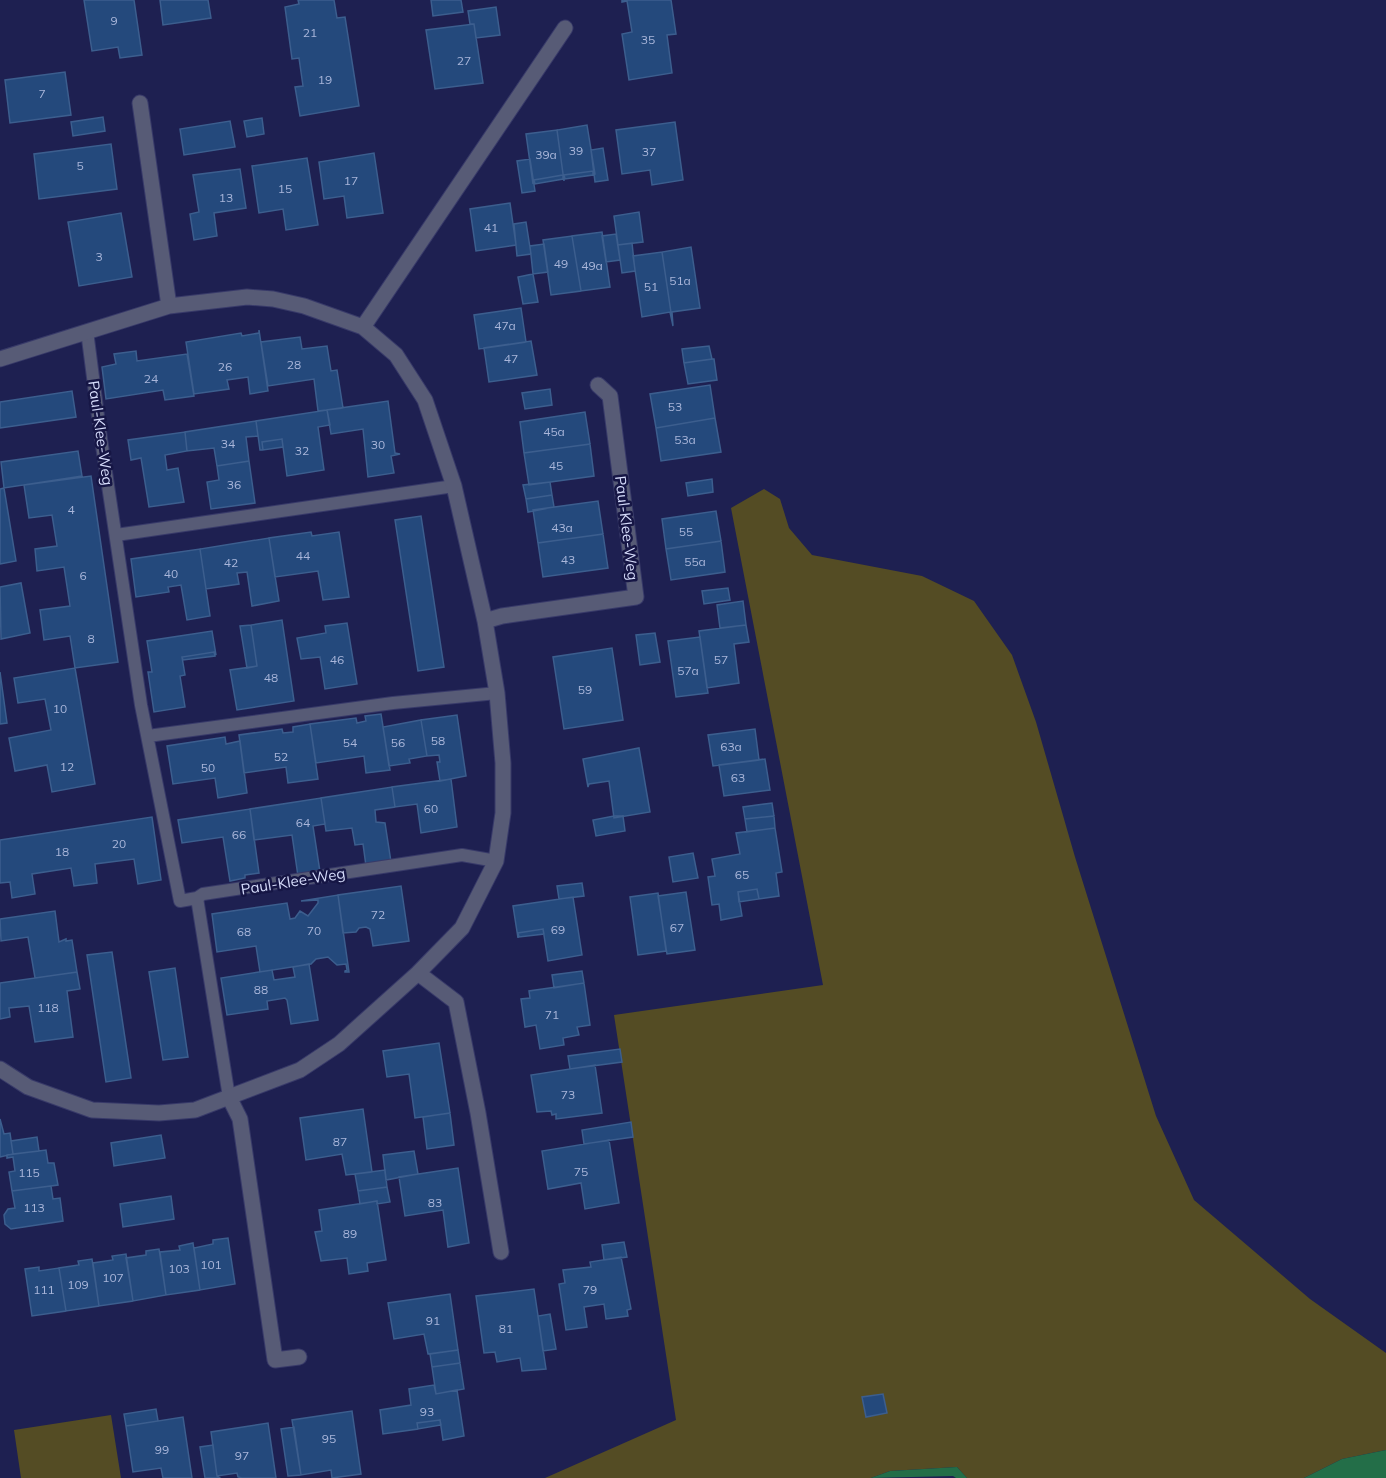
<svg xmlns="http://www.w3.org/2000/svg" width="1386" height="1478" viewBox="0 0 1386 1478" font-family="Mulish,sans-serif">
<style>
.green{fill:#544c24}
.water{fill:#236e48}
.building{fill:#24497c;stroke:#3c5e8e;stroke-width:1.5}
.lines{fill:none;stroke-linecap:round;stroke-linejoin:round}
.lane-casing{stroke:#383a69;stroke-width:14}
.street-casing{stroke:#383a69;stroke-width:17}
.lane{stroke:#575b76;stroke-width:12}
.street{stroke:#575b76;stroke-width:15}
.labels{text-anchor:middle;dominant-baseline:central;stroke-width:5;stroke-linejoin:round;paint-order:stroke}
.number-label{font-size:12px;fill:#a9b6da}
.street-label{font-size:15px;fill:#d5dbfa;stroke:#161645}
</style>
<rect width="100%" height="100%" fill="#1e2051"/>
<!-- green -->
<path class="green" d="M764,489L780,499L789,528L812,555L922,576L974,601L1012,655L1036,722L1075,857L1156,1116L1194,1200L1310,1299L1386,1353V1450L1342,1459L1304,1478H967L957,1467L890,1471L871,1478H545L676,1420L614,1015L823,985L731,508Z
M111,1415L121,1478H21L14,1430Z"/>
<!-- water -->
<path class="water" d="M1386,1450V1478H1304L1342,1459Z
M957,1467L967,1478H956L953,1476L871,1478L890,1471Z"/>
<!-- building -->
<path class="building" d="M84,0H134L142,55L120,58L118,47L92,51Z
M160,0H208L211,18L163,25Z
M298,0H334L337,18L345,17L359,106L300,116L295,87L303,86L299,58L292,59L285,7L299,4Z
M431,0H461L463,12L433,16Z
M622,0H671L676,34L667,35L672,73L629,80L622,34L632,32L627,1L622,2Z
M496,7L500,35L476,38L474,24H470L468,11Z
M474,24L483,83L435,89L426,30Z
M65,72L71,115L10,123L5,80Z
M103,117L105,131L73,136L71,122Z
M262,118L264,134L247,137L244,121Z
M230,121L235,147L184,155L180,129Z
M675,122L683,180L652,185L650,170L622,174L616,130Z
M587,125L595,174L593,175V171L564,175V181L557,130Z
M557,130L564,181L563,175L534,180L533,184L526,134Z
M111,144L117,189L39,199L34,154Z
M603,148L608,180L595,182L591,150Z
M374,153L383,213L347,218L344,196L324,199L319,162Z
M307,158L318,225L286,230L283,209L259,213L252,166Z
M530,159L535,191L522,193L517,161Z
M240,169L246,208L214,213L217,236L194,240L190,214L199,212L193,175Z
M593,171V175L565,179L564,175Z
M563,175V179L535,184L534,180Z
M510,203L516,245L476,251L470,209Z
M639,212L643,242L618,245L614,216Z
M121,213L132,277L79,286L68,222Z
M526,222L531,254L517,256L514,224Z
M602,232L610,287L581,291L572,236Z
M616,234L620,260L606,262L602,236Z
M572,236L581,291L551,295L543,240Z
M632,243L635,271L622,273L618,245Z
M544,244L548,272L533,274L530,246Z
M691,247L700,308L672,312L673,326L662,252Z
M662,252L673,326L670,312L642,317L633,256Z
M533,274L538,302L523,304L518,277Z
M521,308L526,342L479,349L474,315Z
M259,330L268,391L250,394L248,377L227,380L229,389L194,394L186,342L241,333L242,336L259,333Z
M300,337L302,349L327,346L331,371L337,370L343,408L318,411L314,379L268,386L261,342Z
M531,341L537,375L489,382L484,348Z
M709,346L712,359L684,363L682,349Z
M136,351L137,361L187,354L194,396L165,400L163,390L106,399L102,367L116,364L114,354Z
M712,359H714L717,380L688,384L684,363Z
M710,385L715,418L656,428L650,394Z
M550,389L552,405L525,409L522,393Z
M72,391L76,417L0,428V402Z
M388,401L395,453L400,454L391,456L394,473L368,477L363,429L331,434L327,410Z
M327,410L330,425L318,427L324,470L287,476L282,439L262,442L263,450H260L256,421Z
M585,412L590,444L524,453L520,422Z
M715,418L721,452L661,461L656,428Z
M256,421L258,436L246,437L249,461L217,466L214,448L187,451L185,432Z
M185,432L187,451L165,455L167,470L178,468L184,502L149,507L141,458L131,460L128,440Z
M282,439L283,447L263,450L262,442Z
M590,444L594,476L529,485L524,453Z
M78,451L82,476L4,488L1,462Z
M249,461L255,503L211,509L207,482L219,480L217,466Z
M91,476L118,662L75,668L70,636L44,640L40,610L70,606L64,567L37,571L35,549L57,546L52,515L29,518L24,485Z
M712,479L713,492L688,496L686,483Z
M550,482L552,495L526,499L523,485Z
M4,488L16,561L0,564V489Z
M552,495L554,507L528,512L526,499Z
M598,501L603,534L538,543L533,510Z
M716,511L721,541L666,549L662,519Z
M421,516L444,667L418,671L395,520Z
M311,532L312,536L339,532L349,597L323,600L318,571L275,577L269,538Z
M603,534L608,568L543,577L538,543Z
M269,538L279,601L252,606L247,572L237,573L239,584L206,589L200,549Z
M721,541L725,572L671,580L666,549Z
M200,549L210,616L187,620L181,585L168,587L169,592L136,597L131,559Z
M21,583L30,633L1,639L0,587Z
M728,588L730,600L704,604L702,591Z
M743,601L746,625L720,628L717,605Z
M282,620L294,701L237,710L230,670L257,666L251,625Z
M347,623L357,684L325,689L320,657L301,659L297,638L326,633L325,626Z
M251,625L257,666L247,668L240,626Z
M746,625L749,642L734,644L739,683L707,688L699,631Z
M212,631L216,655L214,652L182,657L185,675L180,676L185,707L154,712L148,672H152L147,641Z
M655,633L660,662L640,665L636,635Z
M700,637L708,693L676,697L668,641Z
M612,648L623,720L564,729L553,657Z
M214,652L215,656L183,660L182,657Z
M75,668L95,784L52,792L47,765L15,771L9,738L51,730L45,699L18,703L14,678Z
M0,672L7,723L0,724Z
M381,714L390,770L366,773L364,756L316,763L310,724L356,718L357,723L366,721L365,716Z
M457,715L466,776L440,781L437,762H440L439,755L427,756L421,720Z
M421,720L427,756L409,759L410,763L389,766L383,727Z
M310,724L318,779L288,783L286,767L244,773L239,735L282,729L283,733L293,732V727Z
M755,729L759,760L713,766L708,735Z
M225,737L226,744L240,741L247,793L218,798L215,778L173,784L167,746Z
M639,748L650,812L614,818L609,781L589,784L588,787L583,759Z
M765,759L770,790L724,796L719,765Z
M451,779L457,827L421,833L417,804L395,807L392,787Z
M392,787L395,807L375,810L376,822L385,823L391,862L366,866L363,844L355,845L352,828L326,831L321,798Z
M321,798L325,824L313,826L320,872L298,876L292,835L254,840L250,809Z
M772,803L774,816L745,819L743,807Z
M250,809L259,873L245,875V878L230,881L223,837L182,843L178,820Z
M614,816H623L625,831L596,836L593,820Z
M774,816L775,828L747,832L745,819Z
M152,817L161,880L138,884L134,859L95,864L97,883L74,886L71,868L32,874L35,894L12,898L10,882L0,883V840Z
M775,828L782,872L776,873L779,896L759,899L757,889L738,892L742,916L721,920L719,904L712,905L708,877L715,876L712,859L740,854L736,833Z
M693,853L698,878L673,882L669,857Z
M582,883L584,896L559,899L557,886Z
M401,886L409,941L373,946L370,929L366,927L359,928L356,932L343,933L338,895Z
M757,889L759,899L739,902L738,892Z
M686,892L695,950L667,954L658,896Z
M658,893L666,951L638,955L630,897Z
M338,895L349,972H345V971L347,970L346,964L337,965L328,957L316,959L311,964L260,972L256,946L217,952L212,914L287,903L290,919L295,918L300,911L308,916L318,903V900L301,901Z
M573,897L582,955L548,961L543,929L518,933V938L513,906Z
M55,911L59,942L66,939V941L72,940L77,972L35,978L28,937L1,941L0,919Z
M543,929L544,934L519,937L518,933Z
M112,952L131,1078L106,1082L87,955Z
M309,964L318,1020L291,1024L287,1000L285,998L267,1001L268,1009L227,1015L221,978L272,970L274,980L295,977L293,967Z
M175,968L188,1057L163,1060L149,972Z
M582,971L584,983L554,988L552,975Z
M77,972L80,989L67,991L73,1037L35,1042L29,1006L9,1008L10,1017L0,1019V983Z
M584,983L590,1025L577,1027L579,1035L563,1038L564,1045L540,1049L536,1025L525,1027L521,999L530,998L529,991Z
M439,1043L450,1113L415,1118L409,1074L387,1077L383,1051Z
M620,1049L622,1062L570,1069L568,1056Z
M595,1065L602,1113L556,1119V1114L552,1115L551,1111L537,1112L531,1075Z
M363,1109L372,1172L346,1175L342,1154L306,1160L300,1118Z
M450,1113L454,1145L427,1149L423,1117Z
M0,1119L4,1134L10,1133L13,1154L0,1157Z
M631,1122L633,1137L584,1144L582,1130Z
M161,1135L165,1158L114,1166L111,1143Z
M37,1137L39,1151L13,1154L11,1141Z
M609,1140L619,1203L585,1209L581,1183L548,1189L542,1151Z
M46,1150L48,1163H54L58,1185L12,1191L9,1172L15,1171L13,1157L7,1158V1155Z
M414,1151L418,1174L386,1180L383,1155Z
M458,1168L469,1243L448,1247L443,1210L405,1216L399,1177Z
M385,1170L387,1187L358,1191L355,1174Z
M51,1186L53,1199L60,1198L63,1221L11,1229L5,1224L4,1215L8,1209L15,1208L12,1191Z
M387,1187L390,1202L377,1204V1201L360,1204L358,1191Z
M171,1196L174,1219L123,1227L120,1204Z
M377,1201L386,1260L367,1263L368,1271L349,1274L347,1258L321,1261L315,1232L322,1231L319,1210Z
M228,1238L235,1284L200,1290L194,1248L213,1244V1240Z
M624,1242L627,1257L604,1260L602,1245Z
M193,1243L200,1290L166,1295L160,1252L180,1250L179,1246Z
M159,1249L166,1295L133,1301L126,1258L146,1255V1251Z
M126,1254L133,1301L99,1306L93,1263L113,1260L112,1256Z
M621,1257L631,1309L627,1310L628,1316L606,1319L604,1304L584,1307L587,1327L566,1330L559,1284L565,1283L563,1270L591,1267L590,1262Z
M92,1259L99,1306L66,1311L59,1268L79,1265L78,1261Z
M39,1267V1271L59,1268L66,1311L32,1316L25,1269Z
M534,1289L546,1369L522,1371L520,1358L497,1362L495,1352L484,1353L476,1296Z
M450,1294L458,1350L428,1354L424,1334L394,1339L388,1303Z
M550,1314L556,1349L543,1351L538,1316Z
M458,1350L460,1363L432,1367L430,1354Z
M460,1363L464,1389L436,1394L432,1367Z
M434,1385L436,1394L457,1390L464,1436L443,1440L440,1420L417,1423L418,1429L383,1434L380,1410L411,1405L409,1389Z
M883,1394L887,1413L866,1417L862,1397Z
M156,1409L158,1421L126,1426L124,1414Z
M352,1411L361,1474L332,1478L331,1470L301,1475L292,1420Z
M183,1417L192,1478H163L161,1468L133,1472L126,1426Z
M440,1420L441,1425L418,1429L417,1423Z
M268,1423L276,1478H242L238,1477L237,1473L217,1476L211,1432Z
M294,1427L301,1475L288,1476L281,1429Z
M213,1445L217,1476L220,1478H205L200,1447Z"/>
<g class="lines">
<!-- lane casing -->
<g class="lane-casing">
<path id="lane" d="M87,331L101,439L141,705L180,901L197,898L229,1097
M116,535L454,486
M148,736L393,703L497,693
M197,898L203,894L462,855L496,861"/>
</g>
<!-- street casing -->
<g class="street-casing">
<path id="street" d="M140,103L169,306
M363,327L565,28
M0,359L169,306L247,297L273,299L304,306L363,327L396,355L425,400L454,486L485,621L497,693L503,763V813L496,861L462,928L418,973L339,1044L300,1070L195,1110L159,1113L92,1110L28,1087L0,1069
M485,621L502,616L636,597L610,396L598,385
M418,973L456,1002L478,1113L501,1252
M229,1097L240,1119L275,1360L299,1357"/>
</g>
<!-- lane -->
<use href="#lane" class="lane"/>
<!-- street -->
<use href="#street" class="street"/>
</g>
<g class="labels">
<!-- number labels -->
<g class="number-label">
<text x="114" y="20">9</text>
<text x="310" y="32">21</text>
<text x="648" y="39">35</text>
<text x="464" y="60">27</text>
<text x="325" y="79">19</text>
<text x="42" y="93">7</text>
<text x="576" y="150">39</text>
<text x="649" y="151">37</text>
<text x="546" y="154">39a</text>
<text x="80" y="165">5</text>
<text x="351" y="180">17</text>
<text x="285" y="188">15</text>
<text x="226" y="197">13</text>
<text x="491" y="227">41</text>
<text x="99" y="256">3</text>
<text x="561" y="263">49</text>
<text x="592" y="265">49a</text>
<text x="680" y="280">51a</text>
<text x="651" y="286">51</text>
<text x="505" y="325">47a</text>
<text x="511" y="358">47</text>
<text x="294" y="364">28</text>
<text x="225" y="366">26</text>
<text x="151" y="378">24</text>
<text x="675" y="406">53</text>
<text x="554" y="431">45a</text>
<text x="685" y="439">53a</text>
<text x="228" y="443">34</text>
<text x="378" y="444">30</text>
<text x="302" y="450">32</text>
<text x="556" y="465">45</text>
<text x="234" y="484">36</text>
<text x="71" y="509">4</text>
<text x="562" y="527">43a</text>
<text x="686" y="531">55</text>
<text x="303" y="555">44</text>
<text x="568" y="559">43</text>
<text x="695" y="561">55a</text>
<text x="231" y="562">42</text>
<text x="171" y="573">40</text>
<text x="83" y="575">6</text>
<text x="91" y="638">8</text>
<text x="337" y="659">46</text>
<text x="721" y="659">57</text>
<text x="688" y="670">57a</text>
<text x="271" y="677">48</text>
<text x="585" y="689">59</text>
<text x="60" y="708">10</text>
<text x="438" y="740">58</text>
<text x="350" y="742">54</text>
<text x="398" y="742">56</text>
<text x="731" y="746">63a</text>
<text x="281" y="756">52</text>
<text x="67" y="766">12</text>
<text x="208" y="767">50</text>
<text x="738" y="777">63</text>
<text x="431" y="808">60</text>
<text x="303" y="822">64</text>
<text x="239" y="834">66</text>
<text x="119" y="843">20</text>
<text x="62" y="851">18</text>
<text x="742" y="874">65</text>
<text x="378" y="914">72</text>
<text x="677" y="927">67</text>
<text x="558" y="929">69</text>
<text x="314" y="930">70</text>
<text x="244" y="931">68</text>
<text x="261" y="989">88</text>
<text x="48" y="1007">118</text>
<text x="552" y="1014">71</text>
<text x="568" y="1094">73</text>
<text x="340" y="1141">87</text>
<text x="581" y="1171">75</text>
<text x="29" y="1172">115</text>
<text x="435" y="1202">83</text>
<text x="34" y="1207">113</text>
<text x="350" y="1233">89</text>
<text x="211" y="1264">101</text>
<text x="179" y="1268">103</text>
<text x="113" y="1277">107</text>
<text x="78" y="1284">109</text>
<text x="44" y="1289">111</text>
<text x="590" y="1289">79</text>
<text x="433" y="1320">91</text>
<text x="506" y="1328">81</text>
<text x="427" y="1411">93</text>
<text x="329" y="1438">95</text>
<text x="162" y="1449">99</text>
<text x="242" y="1455">97</text>
</g>
<!-- street labels -->
<g class="street-label">
<text transform="translate(101 433) rotate(82)">Paul-Klee-Weg</text>
<text transform="translate(627 528) rotate(83)">Paul-Klee-Weg</text>
<text transform="translate(293 881) rotate(-9)">Paul-Klee-Weg</text>
</g>
</g>
</svg>
